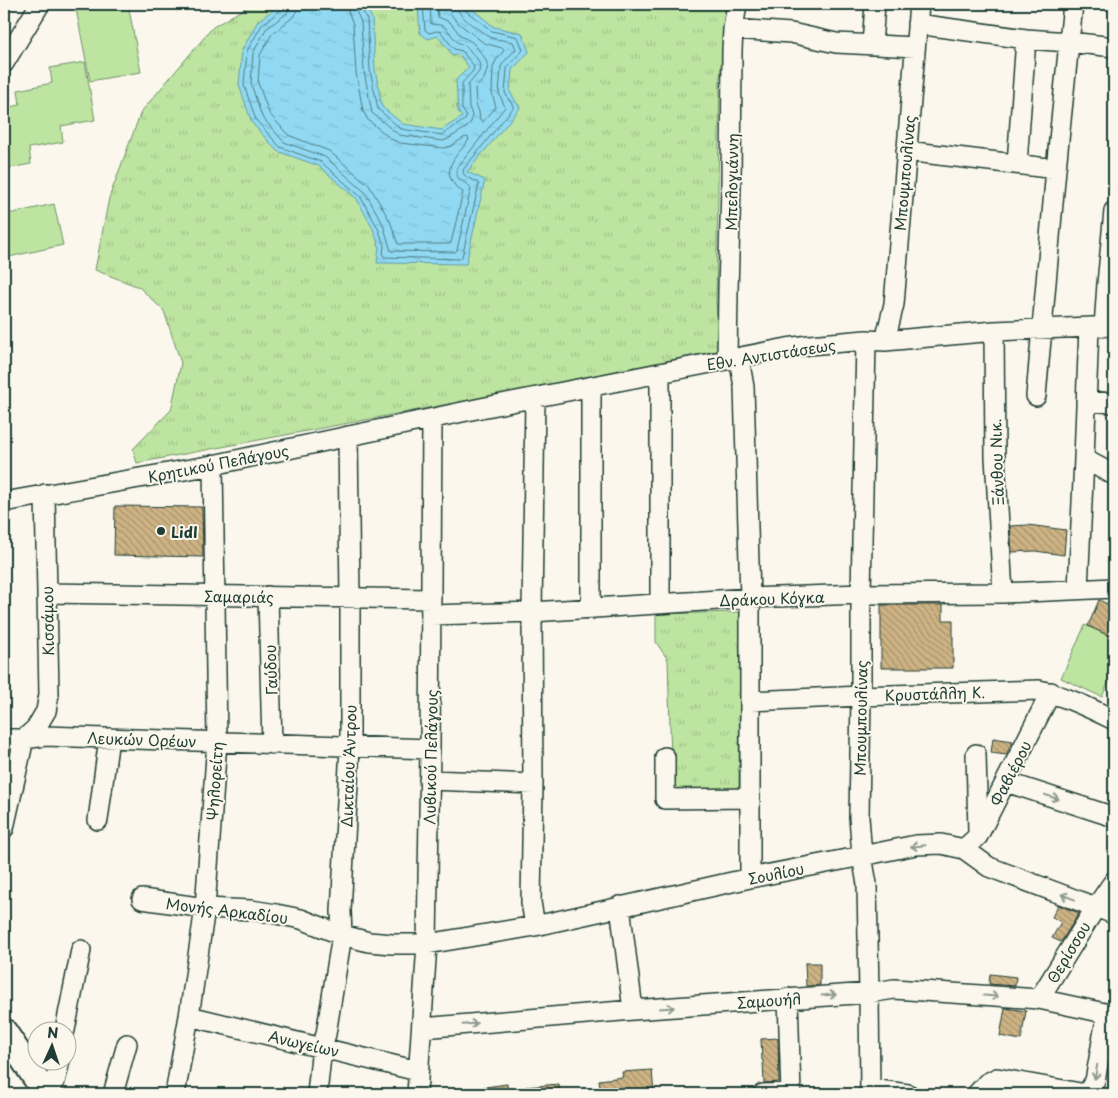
<svg xmlns="http://www.w3.org/2000/svg" width="1118" height="1098" viewBox="0 0 1118 1098" font-family="'Playpen Sans',sans-serif">
<style>
.grass{fill:url(#grass-tufts);stroke:#6e906a}
.pitch{fill:#bde4a0;stroke:#6e906a}
.water{fill:url(#water-ripples);stroke:#639ba7}
.lines{fill:none;stroke-linecap:round;stroke-linejoin:round}
.shore{stroke:#4d7b80;stroke-width:1}
.building{fill:url(#building-back-hatch);stroke:#1f3d34}
.minor-casing{stroke:#1f3d34;stroke-width:22}
.major-casing{stroke:#1f3d34;stroke-width:28}
.minor{stroke:#fbf7ec;stroke-width:19}
.major{stroke:#fbf7ec;stroke-width:24}
.oneway{stroke:#8d9a90}
.poi-dot{fill:#1f3d34;stroke:#fbf7ec;stroke-width:2}
.labels{text-anchor:middle;dominant-baseline:central;stroke-width:4;stroke-linejoin:round;paint-order:stroke}
.street-label{font-size:15px;fill:#1f3d34;stroke:#fbf7ec}
.poi-label{font-size:15px;font-weight:bold;fill:#1f3d34;stroke:#fbf7ec;text-anchor:start}
</style>
<defs>
<pattern id="grass-tufts" width="24" height="20" patternUnits="userSpaceOnUse" patternTransform="scale(1.25)"><rect width="24" height="20" fill="#bde4a0"/><path d="M3 7l-1-3M5 7V3M7 7l1-3M15 17l-1-3M17 17v-4M19 17l1-3" fill="none" stroke="#a2c48a"/></pattern>
<pattern id="water-ripples" width="26" height="14" patternUnits="userSpaceOnUse" patternTransform="scale(1.25)"><rect width="26" height="14" fill="#91d9f3"/><path d="M2 4q2-2 4 0t4 0M15 11q2-2 4 0t4 0" fill="none" stroke="#7dbbd1"/></pattern>
<pattern id="building-back-hatch" width="6" height="6" patternUnits="userSpaceOnUse" patternTransform="scale(1.25)"><rect width="6" height="6" fill="#ceb384"/><path d="M-1 5l2 2M0 0l6 6M5-1l2 2" fill="none" stroke="#a7936d"/></pattern>
</defs>
<rect width="100%" height="100%" fill="#fbf7ec"/>
<filter id="ink" filterUnits="userSpaceOnUse"><feTurbulence type="fractalNoise" baseFrequency=".02" numOctaves="2"/><feDisplacementMap in="SourceGraphic" scale="10" xChannelSelector="R" yChannelSelector="G"/><feConvolveMatrix kernelMatrix="1 2 1 2 8 2 1 2 1" color-interpolation-filters="sRGB"/></filter>
<g filter="url(#ink)">
<!-- grass -->
<path class="grass" d="M252,4H731L720,76L716,301L720,353L137,463L133,449L171,410L181,363L164,311L139,287L95,270L109,198L141,112L213,27Z
M740,612L739,790L672,791L668,660L656,642V614Z"/>
<!-- pitch -->
<path class="pitch" d="M75,4H128L141,72L90,81Z
M85,62L95,120L61,126L63,142L29,148L31,164L4,169V108L20,105L18,90L52,83L50,68Z
M54,204L63,245L4,258V215Z
M1085,625L1114,638V670L1102,697L1061,678Z"/>
<!-- water -->
<path class="water" d="M281,4H365L372,19L375,69L382,107L403,124L442,130L462,117L458,111L456,80L469,67L458,54L453,56L438,36L428,39L420,33L418,6L420,4H466L494,27L522,33L529,52L512,70L510,92L520,108L467,172L485,180L466,264L377,263L379,246L373,229L357,199L319,166L277,151L252,123L239,85L242,50L258,21Z"/>
<g class="lines">
<!-- shore -->
<path class="shore" d="M284,4L282,9L262,25L247,51L244,85L256,120L280,147L321,162L360,196L378,228L384,245L383,255L384,257L460,259L462,257L479,184C474,178 463,180 463,170L513,108V106L505,93L507,69L508,66L523,50L518,37L492,31L466,11L463,7V4
M290,4L289,10L286,14L266,29L253,53L251,84L262,117L284,142L325,157L365,192L383,224L391,251L455,252L457,250L471,188C465,180 455,183 457,168L505,107L499,93L501,67L503,63L516,49L513,42L491,38L487,35C477,28 457,17 456,4
M297,4V10L293,17L272,34L260,55L258,83L269,113L288,135L329,151L369,185L390,221L398,244H450L451,243L463,192C460,190 456,188 454,184C441,168 459,153 468,141L469,138L465,137L451,146L444,148L400,143L391,139L368,120L363,111L356,73L353,24L348,11L347,4
M354,4L355,9L361,22L364,71L372,113L399,135L443,141L448,139L467,127L471,122L472,115L469,107L468,85L479,72L480,66L478,60L466,46L457,42L445,27L440,25L431,24L430,4
M361,4V7L367,20L370,70L378,109L401,129L442,135L466,119V115L462,109V83L473,71L474,66L462,51L454,49L441,32L437,31L429,33L425,30L423,4
M437,4L438,17L450,22L461,36L472,42L485,58L488,66L486,73L484,79L475,88L476,104L479,112L480,121L483,122L496,107L492,93L493,68L496,60L503,52L504,49L502,48L484,43L457,22L450,13L449,4"/>
</g>
<!-- building -->
<path class="building" d="M115,506L202,507L203,557L114,555Z
M1028,525L1066,530L1064,555L1035,551L1012,552L1010,526Z
M1099,600L1114,607V638L1088,626Z
M881,605H943V620H953V668H881Z
M993,738L1013,741L1006,755L991,753Z
M1058,905L1079,913L1061,942L1052,938L1061,922L1052,917Z
M805,963H820V985L806,986Z
M990,974L1016,977L1015,986L989,984Z
M1005,1008L1026,1011L1021,1040L1000,1036Z
M778,1038L779,1082L764,1083L763,1060H762L761,1039Z
M652,1070L654,1094H601L599,1080L623,1077L622,1072Z
M507,1084L508,1094H478V1088Z
M559,1084L560,1094H525V1087Z"/>
<g class="lines">
<!-- minor casing -->
<g class="minor-casing">
<path id="minor" d="M917,24L1026,39L1069,42L1114,47
M733,29L791,33L836,43L915,47
M872,45L875,4
M4,63L40,4
M906,151L1056,169
M1017,164L1026,39
M1104,327L1107,284L1114,211
M994,331L995,457L1003,593
M866,340L861,594V696L859,817L862,856L867,884L869,993L870,1094
M885,341L894,304L919,4
M739,358L744,387L750,598V878
M727,360L728,290L731,186L732,50L733,29L737,4
M660,374V604
M591,387V609
M1036,396L1056,169L1073,4
M535,399L532,612L533,784L531,902L535,926
M1086,401L1114,403
M1084,459L1114,475
M4,502L213,465L481,408L787,348L809,345L866,340L885,341L994,331L1114,326
M1078,589L1084,459L1089,327
M47,593L431,599
M268,596L272,744
M431,615L532,612L750,598L861,594L1003,593L1114,588
M750,701L861,696L1039,690C1065,696 1090,708 1114,720
M4,739H24L45,736L430,749
M976,754L978,832
M665,757V799L750,798
M429,780L533,784
M1006,782L1114,817
M98,820L109,738
M4,828L24,739L36,728L46,711L49,694L45,494
M964,849L978,836L1051,692
M142,899L205,908L251,910L276,914L301,919L342,935L369,942L392,944H427L535,926L750,878L862,856L916,845L941,844L964,849L989,867L1114,914
M620,906L633,1010
M788,998L791,1094
M1039,999L1096,907L1114,881
M189,1016L418,1071
M422,1028L633,1010L869,993L894,989L1039,999L1114,1015
M65,1030L81,950
M871,1089L908,1094
M48,1094C56,1084 57,1073 60,1060
M113,1094L127,1044
M175,1094L189,1016L205,908L217,742L213,465
M317,1094L322,1047L326,1034L342,935L341,911L350,747V598L348,436
M417,1094L427,944L430,749L432,419
M763,1094L791,1093
M977,1094L987,1083L997,1078L1086,1094
M1086,1094L1095,1081L1107,1013"/>
</g>
<!-- major casing -->
<g class="major-casing">
<path id="major" d="M4,1031L46,1094"/>
</g>
<!-- minor -->
<use href="#minor" class="minor"/>
<!-- major -->
<use href="#major" class="major"/>
</g>
<!-- one-way arrows -->
<defs><path id="oneway-shaft" d="M-6 0H5M1.5-3L5.5 0L1.5 3" fill="none" stroke-width="1.6" stroke-linecap="round" stroke-linejoin="round" transform="scale(1.25)"/></defs>
<g class="oneway">
<use href="#oneway-shaft" transform="translate(1052 797) rotate(18)"/>
<use href="#oneway-shaft" transform="translate(918 846) rotate(174)"/>
<use href="#oneway-shaft" transform="translate(1068 897) rotate(-159)"/>
<use href="#oneway-shaft" transform="translate(829 995) rotate(-4)"/>
<use href="#oneway-shaft" transform="translate(991 996) rotate(4)"/>
<use href="#oneway-shaft" transform="translate(667 1008) rotate(-4)"/>
<use href="#oneway-shaft" transform="translate(470 1024) rotate(-5)"/>
<use href="#oneway-shaft" transform="translate(1096 1072) rotate(100)"/>
</g>
</g>
<!-- markers -->
<circle class="poi-dot" cx="161" cy="531" r="5"/>
<g class="labels">
<!-- street labels -->
<g class="street-label">
<text transform="translate(904 173) rotate(-85)">Μπουμπουλίνας</text>
<text transform="translate(731 182) rotate(-89)">Μπελογιάννη</text>
<text transform="translate(771 354) rotate(-9)">Εθν. Αντιστάσεως</text>
<text transform="translate(996 462) rotate(-92)">Ξάνθου Νικ.</text>
<text transform="translate(218 463) rotate(-11)">Κρητικού Πελάγους</text>
<text transform="translate(239 596) rotate(1)">Σαμαριάς</text>
<text transform="translate(772 598) rotate(-2)">Δράκου Κόγκα</text>
<text transform="translate(47 621) rotate(-91)">Κισσάμου</text>
<text transform="translate(270 670) rotate(-92)">Γαύδου</text>
<text transform="translate(935 693) rotate(-2)">Κρυστάλλη Κ.</text>
<text transform="translate(860 718) rotate(-89)">Μπουμπουλίνας</text>
<text transform="translate(142 739) rotate(2)">Λευκών Ορέων</text>
<text transform="translate(430 757) rotate(-89)">Λυβικού Πελάγους</text>
<text transform="translate(348 766) rotate(-88)">Δικταίου Άντρου</text>
<text transform="translate(1010 773) rotate(-63)">Φαβιέρου</text>
<text transform="translate(214 781) rotate(-86)">Ψηλορείτη</text>
<text transform="translate(776 873) rotate(-11)">Σουλίου</text>
<text transform="translate(227 910) rotate(7)">Μονής Αρκαδίου</text>
<text transform="translate(1068 952) rotate(-59)">Θερίσσου</text>
<text transform="translate(769 1000) rotate(-4)">Σαμουήλ</text>
<text transform="translate(304 1043) rotate(13)">Ανωγείων</text>
</g>
<!-- poi labels -->
<g class="poi-label">
<text x="171" y="531">Lidl</text>
</g>
</g>
<!-- margin -->
<rect width="1118" height="1098" fill="none" stroke="#fbf7ec" stroke-width="20"/>
<rect x="10" y="10" width="1098" height="1078" fill="none" stroke="#1f3d34" stroke-width="2" filter="url(#ink)"/>
<!-- north arrow -->
<g transform="translate(52 1046) rotate(3)"><circle r="24" fill="#fbf7ec" stroke="#a3ada2"/>
<path d="M0-4L9 19L0 12L-9 19Z" fill="#1f3d34"/>
<text y="-8" font-size="14" font-weight="bold" text-anchor="middle" fill="#1f3d34">N</text>
</g>
</svg>
